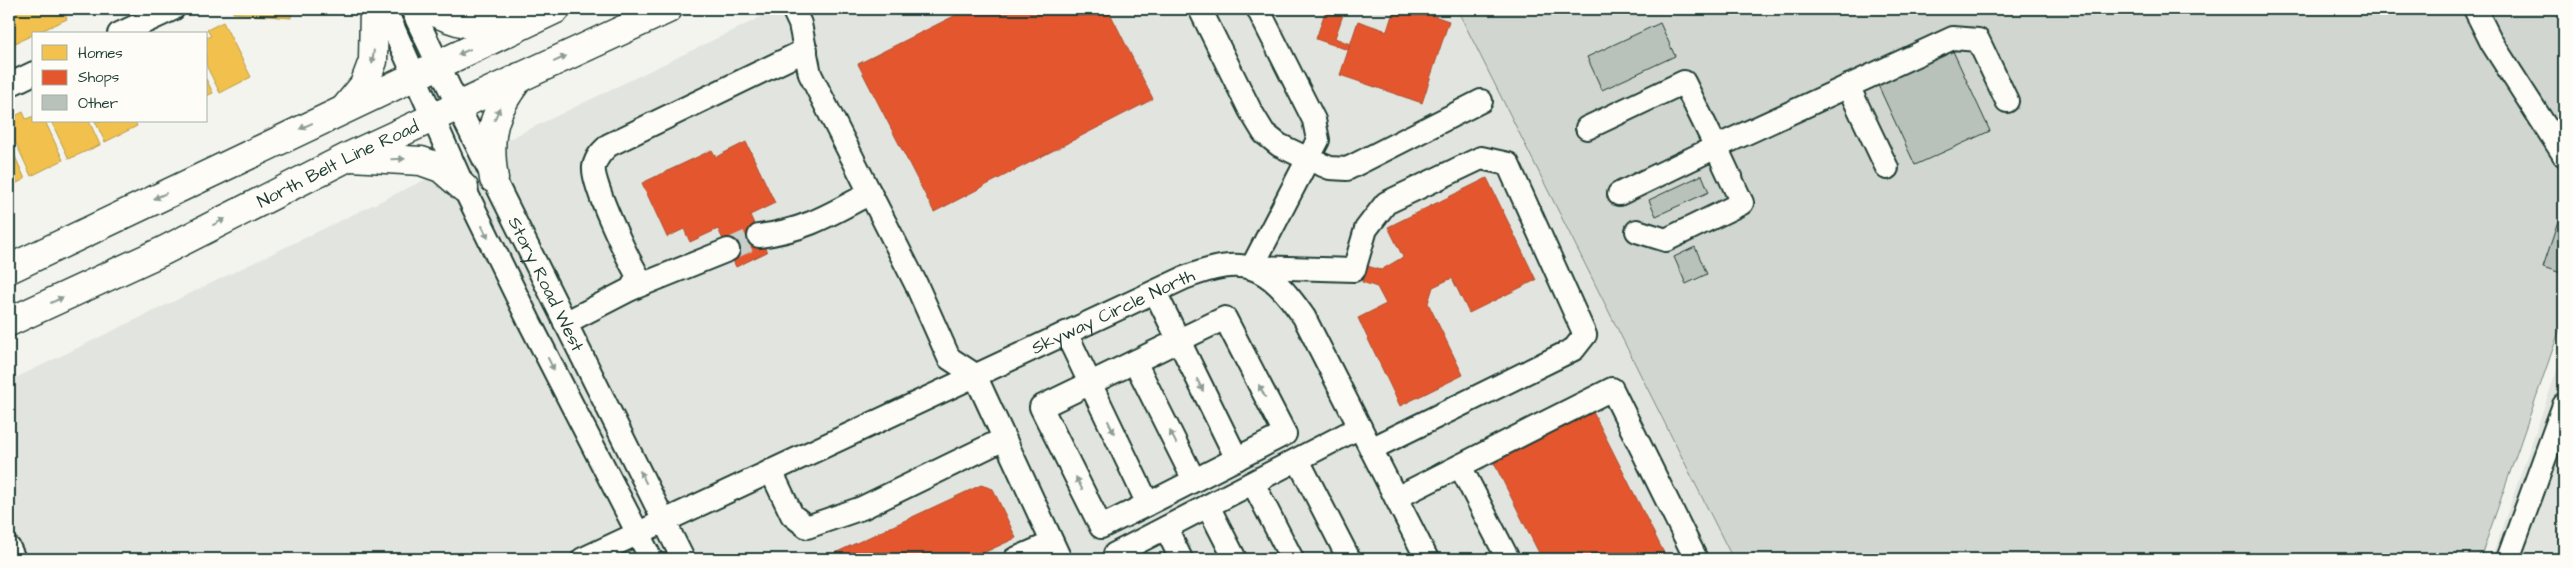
<svg xmlns="http://www.w3.org/2000/svg" width="2573" height="568" viewBox="0 0 2573 568" font-family="'Architects Daughter',sans-serif">
<style>
.built{fill:#e2e5df}
.green{fill:#d1d6d1;stroke:#788a82}
.homes{fill:#f2c14e;stroke:#b39946}
.shops{fill:#e4572e;stroke:#a94f30}
.building{fill:#b9c1bb;stroke:#1f3d34}
.lines{fill:none;stroke-linecap:round;stroke-linejoin:round}
.minor-tunnel{stroke:#c9cfca;stroke-width:22;stroke-dasharray:22 11;stroke-linecap:butt}
.minor-casing{stroke:#1f3d34;stroke-width:26}
.major-casing{stroke:#1f3d34;stroke-width:31}
.minor{stroke:#fdfcf7;stroke-width:22}
.major{stroke:#fdfcf7;stroke-width:28}
.oneway{fill:#8e9c96}
.labels{text-anchor:middle;dominant-baseline:central;stroke-width:5;stroke-linejoin:round;paint-order:stroke}
.street-label{font-size:18px;fill:#1f3d34;stroke:#fdfcf7}
</style>
<rect width="100%" height="100%" fill="#f4f4ef"/>
<filter id="ink" filterUnits="userSpaceOnUse"><feTurbulence type="fractalNoise" baseFrequency=".02" numOctaves="2"/><feDisplacementMap in="SourceGraphic" scale="10" xChannelSelector="R" yChannelSelector="G"/><feConvolveMatrix kernelMatrix="1 2 1 2 8 2 1 2 1" color-interpolation-filters="sRGB"/></filter>
<g filter="url(#ink)">
<!-- built -->
<path class="built" d="M777,9H1457L1733,559H9V381Z
M2564,350V559H2491Z"/>
<!-- green -->
<path class="green" d="M1457,9H2564V317L2480,559H1733Z"/>
<!-- homes -->
<path class="homes" d="M9,9H62L67,19L11,45L9,40Z
M233,9H292L291,18L233,13Z
M223,22L251,77L220,93L206,65V38L211,36L207,30Z
M206,79L213,93L206,96Z
M23,112L26,119L34,116V121H45L63,160L31,176L9,128V119Z
M51,121H89L100,145L69,159Z
M95,121H135L137,126L105,142Z
M9,143L25,179L9,187Z"/>
<!-- shops -->
<path class="shops" d="M968,9H1108L1153,99L934,212L858,64Z
M1326,9L1339,11L1345,9L1335,38L1350,44L1348,50L1316,39Z
M1394,9H1414L1449,21L1422,103L1340,75L1358,21L1387,31Z
M746,142L775,203L750,215L767,252L736,267L718,229L690,242L684,229L667,237L642,183L712,150L716,157Z
M1487,178L1536,280L1469,313L1452,278L1433,287L1428,303L1463,375L1400,406L1358,318L1386,304L1377,287L1362,282L1367,266L1381,270L1403,257L1388,227Z
M1593,412L1667,559H1542L1493,461Z
M981,485L993,489L1016,538L970,559H822Z"/>
<!-- building -->
<path class="building" d="M1660,23L1675,56L1602,90L1587,57Z
M1952,49L1990,131L1915,165L1877,83Z
M1702,175L1709,192L1656,216L1649,200Z
M2559,219L2564,221V274L2543,267Z
M1695,247L1707,274L1686,284L1674,257Z"/>
<g class="lines">
<!-- minor-tunnel -->
<path class="minor-tunnel" d="M728,250L759,236"/>
<!-- minor casing -->
<g class="minor-casing">
<g id="minor">
<path d="M385,9L464,188L529,321L651,559"/>
<path id="s1" d="M412,9L467,125L683,559"/>
<path d="M793,9L800,24L810,74L916,284L949,358L975,375L1060,559"/>
<path d="M1200,9L1250,110L1264,133L1279,145L1308,159L1252,267L1354,270L1366,229L1386,203L1481,158L1508,164L1585,335L1574,349L1371,449"/>
<path d="M1258,9L1314,120L1318,140L1308,159L1330,168L1347,169L1481,101"/>
<path d="M2475,9L2492,43L2564,155"/>
<path d="M119,34L173,9"/>
<path d="M9,85L34,73"/>
<path d="M1848,86L1887,168"/>
<path d="M1587,128L1684,82L1716,147L1619,194"/>
<path d="M1637,231L1666,240L1742,203L1716,147L1953,38L1978,40L2007,101"/>
<path d="M759,236C806,230 829,215 870,193"/>
<path d="M631,289L728,250"/>
<path d="M1155,292L1237,459"/>
<path d="M565,323L631,289L638,276C628,259 591,183 594,167C596,157 602,151 609,145L806,50"/>
<path d="M1066,333L1148,504L1285,434L1225,318C1163,348 1102,378 1041,407L1101,527L1148,504"/>
<path d="M1135,362L1194,480"/>
<path d="M1298,460L1349,559"/>
<path d="M1460,466L1508,559"/>
<path d="M771,471L792,515L807,527L862,508L1004,439"/>
<path d="M1253,483L1292,559"/>
<path d="M1396,498L1612,389L1696,559"/>
<path d="M1208,506L1235,559"/>
<path d="M1166,528L1181,559"/>
<path d="M9,548L14,559"/>
<path id="s2" d="M583,559L1184,278C1245,254 1267,264 1304,317L1427,559"/>
<path d="M1015,559L1052,543"/>
<path d="M1118,559L1115,554L1360,427"/>
<path d="M2508,559L2564,405"/>
</g>
</g>
<!-- major casing -->
<g class="major-casing">
<g id="major">
<path d="M430,9C453,23 485,30 513,23"/>
<path d="M346,107L364,85L373,61L374,9"/>
<path d="M351,157L421,161L441,168L464,188"/>
<path d="M494,179C487,135 492,113 520,77"/>
<path d="M9,269L556,9"/>
<path id="s3" d="M9,322L163,251L350,156L668,9"/>
</g>
</g>
<!-- minor -->
<use href="#minor" class="minor"/>
<!-- major -->
<use href="#major" class="major"/>
</g>
<!-- one-way arrows -->
<defs><path id="oneway-solid" d="M-6-.8H1V-3.2L6.5 0L1 3.2V.8H-6Z" transform="scale(1.25)"/></defs>
<g class="oneway">
<use href="#oneway-solid" transform="translate(464 52) rotate(155)"/>
<use href="#oneway-solid" transform="translate(373 57) rotate(97)"/>
<use href="#oneway-solid" transform="translate(560 59) rotate(-25)"/>
<use href="#oneway-solid" transform="translate(497 114) rotate(-68)"/>
<use href="#oneway-solid" transform="translate(306 126) rotate(155)"/>
<use href="#oneway-solid" transform="translate(398 159) rotate(-2)"/>
<use href="#oneway-solid" transform="translate(160 196) rotate(155)"/>
<use href="#oneway-solid" transform="translate(219 222) rotate(-27)"/>
<use href="#oneway-solid" transform="translate(485 232) rotate(64)"/>
<use href="#oneway-solid" transform="translate(57 300) rotate(-25)"/>
<use href="#oneway-solid" transform="translate(551 364) rotate(63)"/>
<use href="#oneway-solid" transform="translate(1200 385) rotate(63)"/>
<use href="#oneway-solid" transform="translate(1262 391) rotate(-118)"/>
<use href="#oneway-solid" transform="translate(1111 427) rotate(64)"/>
<use href="#oneway-solid" transform="translate(1173 437) rotate(-117)"/>
<use href="#oneway-solid" transform="translate(643 477) rotate(-117)"/>
<use href="#oneway-solid" transform="translate(1079 483) rotate(-117)"/>
</g>
</g>
<g class="labels">
<!-- street labels -->
<g class="street-label">
<text stroke="none"><textPath href="#s3" startOffset="365">North Belt Line Road</textPath></text>
<text stroke="none"><textPath href="#s1" startOffset="306">Story Road West</textPath></text>
<text stroke="none"><textPath href="#s2" startOffset="585">Skyway Circle North</textPath></text>
</g>
</g>
<!-- margin -->
<rect width="2573" height="568" fill="none" stroke="#fdfcf7" stroke-width="30"/>
<rect x="15" y="15" width="2543" height="538" fill="none" stroke="#1f3d34" stroke-width="2" filter="url(#ink)"/>
<!-- legend -->
<rect x="32" y="32" width="175" height="90" fill="#fdfcf7" stroke="#a4b0a9"/>
<rect x="42" y="45" width="25" height="15" fill="#f2c14e" stroke="#a4b0a9"/>
<text x="78" y="58" font-size="15" fill="#1f3d34">Homes</text>
<rect x="42" y="70" width="25" height="15" fill="#e4572e" stroke="#a4b0a9"/>
<text x="78" y="82" font-size="15" fill="#1f3d34">Shops</text>
<rect x="42" y="95" width="25" height="15" fill="#b9c1bb" stroke="#a4b0a9"/>
<text x="78" y="108" font-size="15" fill="#1f3d34">Other</text>
</svg>
